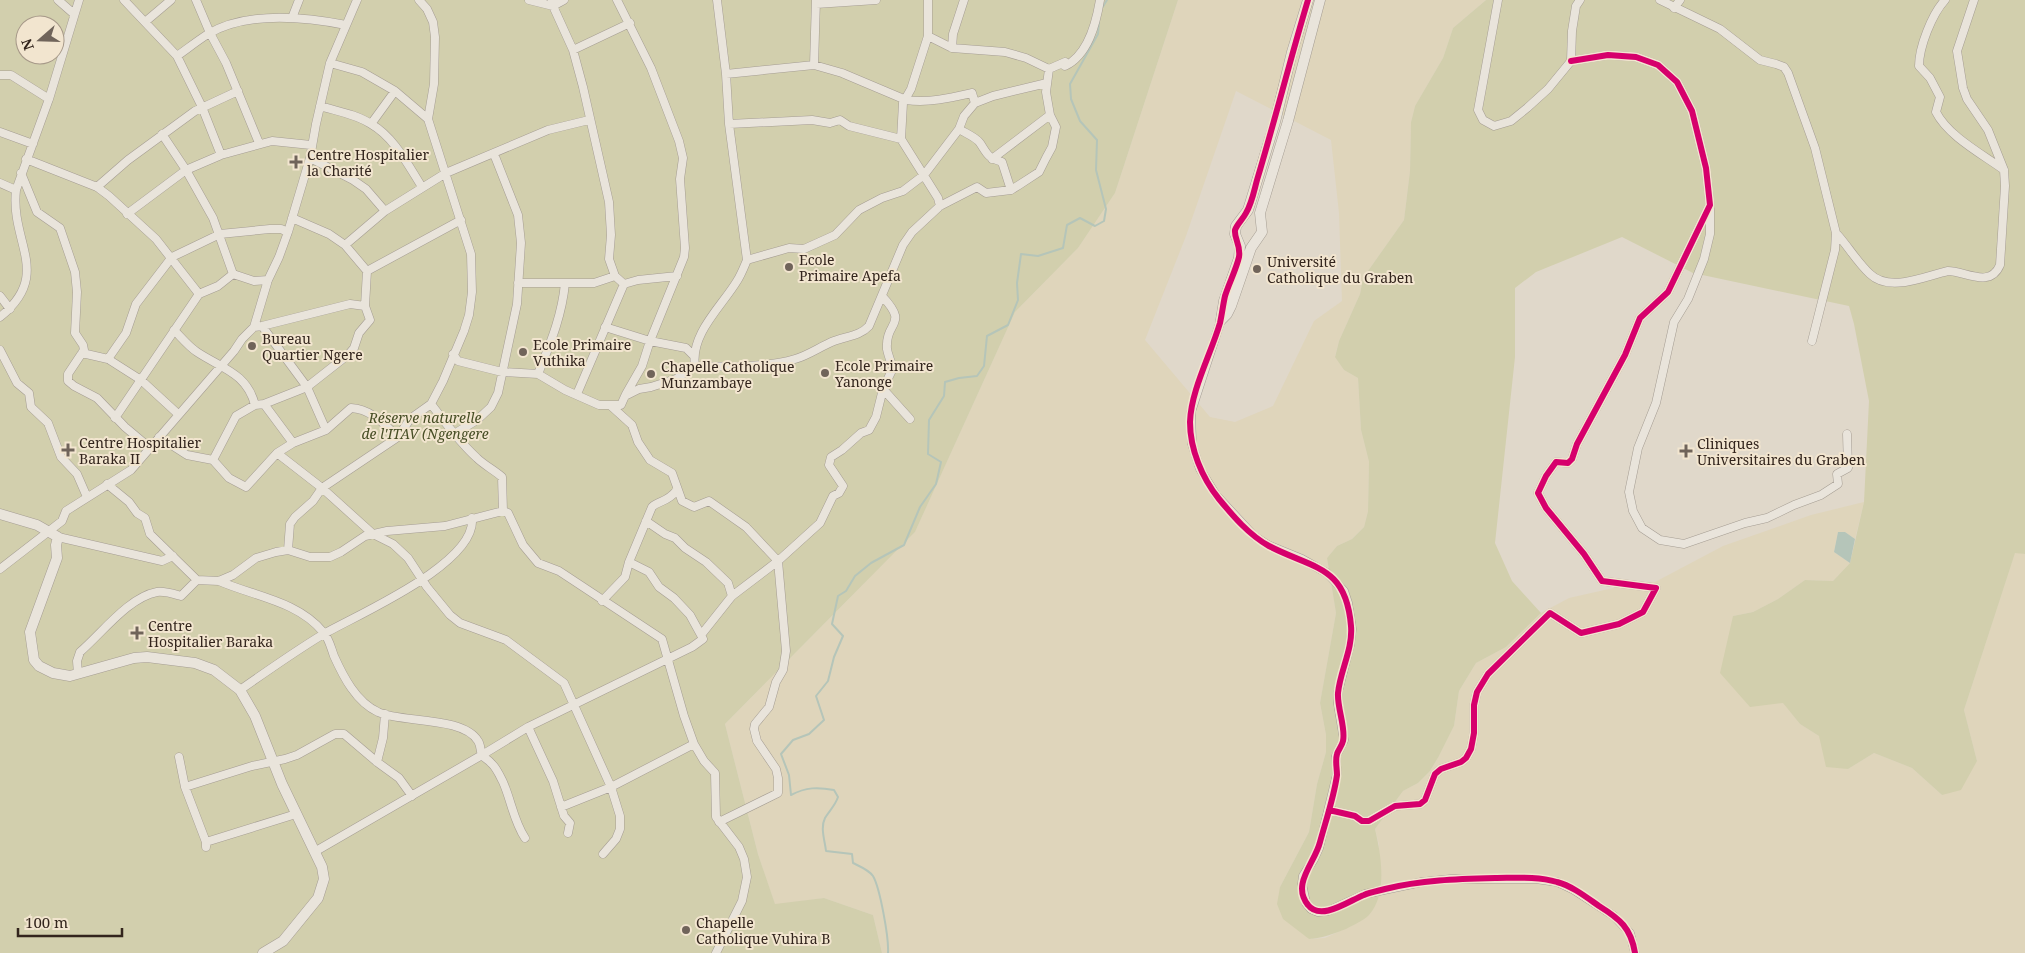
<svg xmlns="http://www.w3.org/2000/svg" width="2025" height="953" viewBox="0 0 2025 953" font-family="'Noto Serif',serif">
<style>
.farmland{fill:#dfd5bb;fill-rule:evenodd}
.green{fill:#d2cfad;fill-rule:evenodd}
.water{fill:#b5c5b9}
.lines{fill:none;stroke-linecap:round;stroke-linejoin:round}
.stream{stroke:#b5c5b9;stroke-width:2}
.minor-casing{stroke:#a59d93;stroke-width:9}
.tertiary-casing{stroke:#a59d93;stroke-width:11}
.minor{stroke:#e9e4db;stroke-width:8}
.tertiary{stroke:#e9e4db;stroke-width:10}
.cycleway-casing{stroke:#f2e5cf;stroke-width:9}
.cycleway{stroke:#d6006c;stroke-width:6}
.poi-dot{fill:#70645a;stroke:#f2e5cf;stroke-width:2}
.labels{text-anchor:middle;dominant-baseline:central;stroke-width:4;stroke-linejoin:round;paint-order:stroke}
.poi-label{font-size:14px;fill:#33251d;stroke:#f2e5cf;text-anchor:start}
.park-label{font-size:14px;font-style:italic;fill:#474e25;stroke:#f2e5cf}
</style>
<rect width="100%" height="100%" fill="#e0d8ca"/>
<!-- farmland -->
<path class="farmland" d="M1178,0H1486L1453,28L1443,58L1415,106L1411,122L1410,171L1404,220L1363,278L1360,294L1339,341L1335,356L1344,370L1358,378L1361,430L1369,462L1368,511L1364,527L1352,539L1337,546L1327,558L1336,613L1320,703L1326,735V752L1317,784L1309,832L1280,887L1309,939L1325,938L1355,924L1379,845L1375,829L1403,791L1418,783L1430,771L1439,756L1454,726L1459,691L1476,663L1506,647L1541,613L1569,598L1631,584L1655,582L1723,546L1811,515L1864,502L1855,539L1845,532H1838L1834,552L1850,563L1833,581L1805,580L1778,599L1753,612L1733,616L1783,702L1800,724L1819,736L1848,769L1874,753L1912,768L1942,795L1977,761L1964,710L2015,552L2025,554V953H882L873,915L824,898L775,905L758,854L725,724L915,532L1015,312L1078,248L1115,193ZM1236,91L1331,140L1339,213L1342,301L1314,321L1273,406L1235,422L1210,417L1145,340L1186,236Z"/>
<!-- green -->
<path class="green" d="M0,0H1178L1115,193L1078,248L1015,312L915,532L725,724L758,854L775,904L824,898L873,915L882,953H0ZM25,25H55V55H25Z
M1486,0H2025V554L2015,553L1964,710L1977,761L1961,790L1942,795L1912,768L1874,753L1848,769L1826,767L1819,736L1800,724L1783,703L1750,707L1720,673L1733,616L1753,612L1778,599L1805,580L1833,581L1850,563L1864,502L1869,401L1854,324L1849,306L1693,273L1622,237L1536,272L1515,288V357L1495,543L1512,581L1541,613L1506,647L1476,663L1459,691L1454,726L1439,756L1430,771L1418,783L1403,791L1375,829C1381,854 1388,894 1369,915C1363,921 1353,925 1346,929C1333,934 1323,938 1309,939L1283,919L1277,904L1280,887L1309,832L1317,784L1326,752V735L1320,703L1336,613L1327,558L1337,546L1352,539L1364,527L1368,511L1369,462L1361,430L1358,378L1344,370L1335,357L1339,341L1360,294L1363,278L1404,220L1410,171L1411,122L1415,106L1443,58L1453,28Z"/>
<!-- water -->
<path class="water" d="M1838,532H1845L1855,539L1850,563L1834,552Z"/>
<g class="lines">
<!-- stream -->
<path class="stream" d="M1102,8L1107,0
M888,953C889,938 880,888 873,876C869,870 859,866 853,863L852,854L826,851C825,841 820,828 825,818C829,811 835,806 838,797L834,790C818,787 806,787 791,795L789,775L781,754L793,740L809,734L824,720L816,696L828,681L834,657L843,636L832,624L838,596L846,591L855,576L871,563L904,545L920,507L936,484L941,462L928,454L929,420L944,396L945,382L959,378L977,376L984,366L987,336L1008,325L1018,300L1017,283L1021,254L1038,256L1063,248L1067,225L1080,218L1095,226L1104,221L1106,209L1096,170L1097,140L1080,121L1071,99L1070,84L1098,34L1099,22"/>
<!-- minor casing -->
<g class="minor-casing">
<path id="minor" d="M58,0L74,14
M124,0L177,56L202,107L221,155
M196,0L210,33L226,63L259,143
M529,0L553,6L564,0
M552,0L553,6L573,50L583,87L609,202L611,235L609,259L615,276
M617,0L651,68L679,141L683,158L680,179L685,248L684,257L650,341L642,366L626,394
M928,0V36L911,89L903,103L901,139L938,198L940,206
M1498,0L1478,110L1483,120L1494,126L1511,121L1527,108L1548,89L1571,61L1572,31L1576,6L1580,0
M1660,0L1720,29L1760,60L1776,64L1784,67L1788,73L1815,148L1836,233L1835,250L1812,341
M1945,0C1932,14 1919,47 1919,66L1930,78L1940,97L1936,112C1948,136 1982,154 2004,170
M816,4L876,0
M1674,8L1680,0
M292,18L299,0
M145,22L171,0
M928,36L952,48L1005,52L1026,58L1049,69
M952,48L953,34L964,0
M573,50L630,23
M177,56C187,49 197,41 208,34C247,11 305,17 346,25
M330,63L362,72L395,91L428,119
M814,65L816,0
M726,74L814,65L842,73L906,100C929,103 950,98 972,93L975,103
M0,75H11L49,99
M320,106C336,111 356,114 371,124C394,137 408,165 422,187
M371,124L395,91
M729,124L812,120L830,123L840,120L849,126L901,139
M959,129C965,133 976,137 980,143C988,155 987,157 1002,162L1011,190
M0,132L33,144
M162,134L186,170L213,218L233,274
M310,158L353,180L366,189L385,211
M26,159L97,187L109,196L156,239L199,294
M992,159L1050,115
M21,173L37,212L60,228L75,272L77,292L75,333L83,345L84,350L68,374V381L74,386L97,398L125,427L150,448
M0,183L16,190
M97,187L128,160L195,111L238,91
M1710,209V234L1704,259L1688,299L1674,322L1656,403L1638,448L1629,492L1633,511L1642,528L1660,540L1684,544L1745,523L1767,518L1794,505L1821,495L1838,484L1837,474L1848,468L1847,434
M127,214L186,170L221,155L272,141L311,145
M1836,233C1848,246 1857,262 1870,274C1890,293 1925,276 1948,271C1965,271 1990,289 2000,265L2005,186L2004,170L1988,130L1967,99L1963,88L1957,51L1974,0
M345,245L385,211L446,173L548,130L589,120
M747,260L789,248L804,249L835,235L859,210L882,198L903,191L924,175L959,129L964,116L975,103L993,96L1047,83
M367,271L461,220
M518,283H594L615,276L624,284L638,280L677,276
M0,296L10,309
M0,317C53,274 10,243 16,190L49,99L79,0
M1221,320L1191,412L1192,444L1200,469L1216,495L1254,536L1268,545L1302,559L1327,573L1344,591L1348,603L1352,629L1350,645L1338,692V704L1344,740L1336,756L1337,774L1319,848L1314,859L1303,876L1302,884L1306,903L1311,909L1318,912L1328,911L1365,894L1422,882L1451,879H1536L1557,882L1574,890L1614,916L1630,933L1635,953
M262,326L350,304L365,306
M254,327L262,326L307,387L326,430
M605,327L650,341L686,348L694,356
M174,330C181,337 188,346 197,352C221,368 247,373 255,405
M0,350L17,383L29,393L31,407L48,423L61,457L77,474L87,497
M82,353L108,359L141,380L178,414
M453,354L458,361L502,372L538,374L565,390L599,405H621L625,396L639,389L651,387L676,379L695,366C690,334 722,306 737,281C741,275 744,267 747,260L729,124L726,74L717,0
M108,359L126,333L136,304L172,257L220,234L270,229H281L288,232
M695,366C728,367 764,368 795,359C809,355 821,346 834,341C847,336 860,336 869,326L903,245L912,232L940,206L977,187L986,193L1011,190L1019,185L1039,172L1046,158L1052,147L1056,127L1050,115L1046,92L1049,69L1065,62V66C1088,55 1096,24 1100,0
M538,374C550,344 562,316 565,283
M883,389L910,419
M577,394L624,284
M264,404L293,443
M431,404C445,422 459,442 477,458C484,465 494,470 502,477L503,511L508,513L523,545L538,563L559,571L662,639L684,716L694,744L704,761L715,773L716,817L739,847L744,859L747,877L742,901L716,953
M611,406L632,425L638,442L650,460L672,473L682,501L694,507L709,501L746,527L778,561L786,651L783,670L776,682L769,707L755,724L754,729L757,741L776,769L778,778V793L719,822
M115,418L199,294L218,286L233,274L254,281L268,280
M454,434L477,420L491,407L498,393L517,304L521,243L518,215L494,154
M159,437L187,455L213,460L229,478L246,487L277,453L293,443L326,430L351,408C371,409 384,424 398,437
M277,453L322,488L373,534L393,544L408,558L427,587L450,615L460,623L506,640L564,683L611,787L620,816V829L616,839L603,854
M213,460L236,416L255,405L264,404L307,387L349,354L354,348L359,333L370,320L365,306L367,271L345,245L329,234L292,218
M107,484L129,502L137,513L145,518L150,534L197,580
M646,521L665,534L675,538L685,548L706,562L728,583L732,596
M58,537L162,561L173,556
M288,550L290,524L295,517L313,501L322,488L398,437L410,419L431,404L443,381L464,331L469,315L472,292L471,254L428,119L434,84L435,37L433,22L427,9L419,0
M629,562L649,572L659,587L674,598L690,615L701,635
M0,569L62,521L66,511L131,470L234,351L242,339L254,327L268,280L279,257L288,232L310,158L316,124L330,63L357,0
M219,581C253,596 298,601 323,632C329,638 331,648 334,656C343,676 356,702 378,712C400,723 463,716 478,741C481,745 480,751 482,755C484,758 489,760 491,763C496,767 500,776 503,782C511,800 514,822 525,838
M602,601L625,577L629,562L652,507C659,500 667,503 677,490
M78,674L77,661L80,652C102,633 129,597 157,592C165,591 174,594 181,596L197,580L219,581L233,575L256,558L276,552L288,550L310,557H330L341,552L365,536L387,531L445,526L503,511
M240,690C267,671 294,652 322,635C356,615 477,564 472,518
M528,727L553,781L564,816L570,823L568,833
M179,757L185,787L206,842V847
M377,762L383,738L385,714
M185,787L252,766L285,759L297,755L335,734H344L377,762L399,778L412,796
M561,807L611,787L694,744
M1329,810L1355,816L1362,821H1369L1395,806L1420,804L1425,800L1435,774L1441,769L1461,762L1466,758L1471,749L1474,733V705L1477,692L1488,674L1550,613L1581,633L1619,624L1643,612L1656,588L1602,581L1584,554L1546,508L1538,493L1546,476L1556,462L1568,463L1572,459L1577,444L1625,355L1640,318L1668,292L1710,205L1706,168L1692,111L1677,82L1658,65L1636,57L1608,55L1571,61
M206,842L296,814
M316,851L482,755L528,727L692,647L703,639L701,635L732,596L778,561L820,523L833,496L839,493L843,486L829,465L831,457L842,450L861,433L869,430L876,417L883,389L893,368C891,362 888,355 887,349C885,320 910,326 882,296"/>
</g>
<!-- tertiary casing -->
<g class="tertiary-casing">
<path id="tertiary" d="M1221,320L1227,314L1231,306L1251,248L1262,232L1260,213L1288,121L1320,0
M1221,320L1224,301L1239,258L1240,246L1235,234L1236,226L1248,210L1275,122L1292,52L1308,0
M0,514L37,525L58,537L56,545L57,558L30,632L34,660L39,666L53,673L70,676L134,658L147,657L195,663L214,670L240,690L255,716L282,784L322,867L324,879L318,898L283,941L263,953"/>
</g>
<!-- minor -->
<use href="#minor" class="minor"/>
<!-- tertiary -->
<use href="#tertiary" class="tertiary"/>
<!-- cycleway casing -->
<g class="cycleway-casing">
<path id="cycleway" d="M1308,0C1290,60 1275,120 1257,180C1254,191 1252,203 1246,213C1243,219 1237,224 1235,230C1234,239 1241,245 1239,257C1236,270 1229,283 1225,296C1223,305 1222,314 1220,323C1211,354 1191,390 1190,422C1190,449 1202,478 1219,499C1233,516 1249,535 1269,546C1313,569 1346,565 1351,626C1353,649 1340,671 1338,693C1337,708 1346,728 1343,741C1342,746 1338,750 1337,754C1335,761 1337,768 1337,775C1334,797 1326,820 1320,842C1315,863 1291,884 1308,905C1321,922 1350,900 1364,895C1371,892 1378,891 1385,889C1421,880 1457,879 1495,878C1514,878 1537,876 1557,882C1572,886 1586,897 1599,906C1620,919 1631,928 1635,953
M1329,810L1355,816L1362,821H1369L1395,806L1420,804L1425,800L1435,774L1441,769L1461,762L1466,758L1471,749L1474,733V705L1477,692L1488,674L1550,613L1581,633L1619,624L1643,612L1656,588L1602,581L1584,554L1546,508L1538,493L1546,476L1556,462L1568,463L1572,459L1577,444L1625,355L1640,318L1668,292L1710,205L1706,168L1692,111L1677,82L1658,65L1636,57L1608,55L1571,61"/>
</g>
<!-- cycleway -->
<use href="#cycleway" class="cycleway"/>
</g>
<!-- markers -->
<g class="poi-dot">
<path d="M293.5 154.5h5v5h5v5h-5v5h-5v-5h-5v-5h5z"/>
<circle cx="789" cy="267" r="5"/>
<circle cx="1257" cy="269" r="5"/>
<circle cx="252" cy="346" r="5"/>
<circle cx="523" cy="352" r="5"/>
<circle cx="825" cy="373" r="5"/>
<circle cx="651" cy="374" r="5"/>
<path d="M65.5 442.5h5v5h5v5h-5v5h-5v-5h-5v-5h5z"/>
<path d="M1683.5 443.5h5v5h5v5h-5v5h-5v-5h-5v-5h5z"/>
<path d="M134.5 625.5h5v5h5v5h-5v5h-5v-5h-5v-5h5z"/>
<circle cx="686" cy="930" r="5"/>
</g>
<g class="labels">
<!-- poi labels -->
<g class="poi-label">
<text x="307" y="154">Centre Hospitalier<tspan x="307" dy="16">la Charité</tspan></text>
<text x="799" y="259">Ecole<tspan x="799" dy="16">Primaire Apefa</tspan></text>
<text x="1267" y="261">Université<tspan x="1267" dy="16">Catholique du Graben</tspan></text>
<text x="262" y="338">Bureau<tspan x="262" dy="16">Quartier Ngere</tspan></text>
<text x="533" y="344">Ecole Primaire<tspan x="533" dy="16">Vuthika</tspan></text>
<text x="835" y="365">Ecole Primaire<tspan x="835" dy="16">Yanonge</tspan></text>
<text x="661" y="366">Chapelle Catholique<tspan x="661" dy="16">Munzambaye</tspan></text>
<text x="79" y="442">Centre Hospitalier<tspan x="79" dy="16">Baraka II</tspan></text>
<text x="1697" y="443">Cliniques<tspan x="1697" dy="16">Universitaires du Graben</tspan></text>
<text x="148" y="625">Centre<tspan x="148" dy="16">Hospitalier Baraka</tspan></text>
<text x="696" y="922">Chapelle<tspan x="696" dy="16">Catholique Vuhira B</tspan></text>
</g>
<!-- park labels -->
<g class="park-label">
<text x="425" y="417">Réserve naturelle<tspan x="425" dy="16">de l'ITAV (Ngengere</tspan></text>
</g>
</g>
<!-- north arrow -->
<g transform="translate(40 40) rotate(250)"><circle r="24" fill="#f2e5cf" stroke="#a69888"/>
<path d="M0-4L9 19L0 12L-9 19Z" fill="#70645a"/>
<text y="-8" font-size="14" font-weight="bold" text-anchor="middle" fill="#33251d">N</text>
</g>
<!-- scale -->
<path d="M18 928v8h104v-8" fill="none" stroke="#33251d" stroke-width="2.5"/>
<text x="25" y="928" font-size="15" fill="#33251d" stroke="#f2e5cf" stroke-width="4" paint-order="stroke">100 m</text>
</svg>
